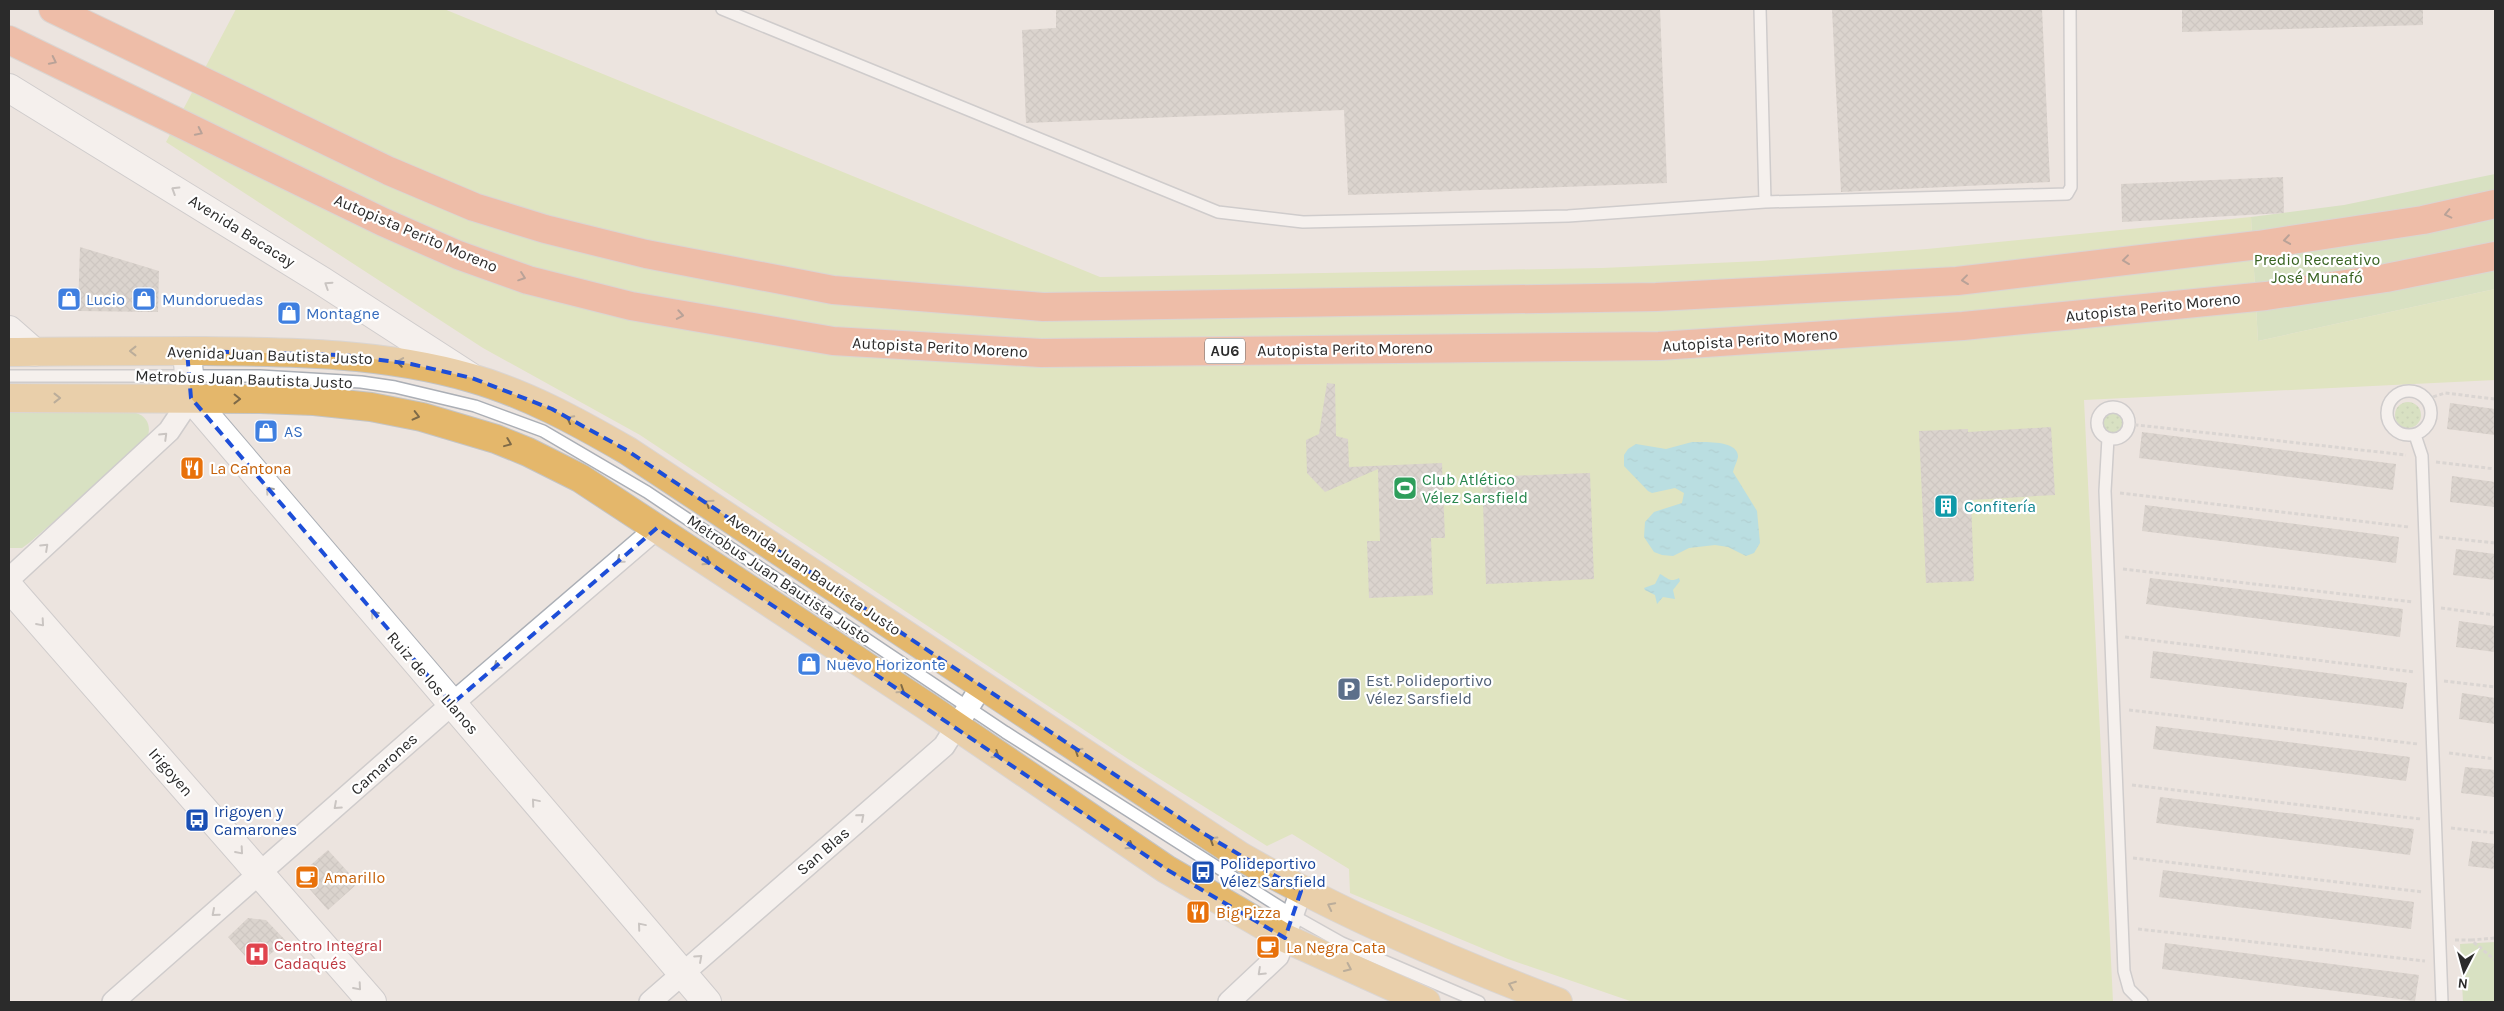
<svg xmlns="http://www.w3.org/2000/svg" width="2504" height="1011" viewBox="0 0 2504 1011" font-family="Karla,sans-serif">
<style>
.grass{fill:url(#grass-dots)}
.park{fill:#bedda0}
.pitch{fill:#d0e49d}
.water{fill:url(#water-ripples)}
.building{fill:url(#building-cross-hatch)}
.lines{fill:none;stroke-linecap:round;stroke-linejoin:round}
.lane-casing{stroke:#abafb6;stroke-width:14}
.street-casing{stroke:#abafb6;stroke-width:24}
.secondary-casing{stroke:#abafb6;stroke-width:30}
.primary-casing{stroke:#c4c4c4;stroke-width:30}
.highway-casing{stroke:#c4c4c4;stroke-width:30}
.path{stroke:#c4c4c4;stroke-width:3;stroke-dasharray:4 2.5;stroke-linecap:butt}
.lane{stroke:#fff;stroke-width:11}
.street{stroke:#fff;stroke-width:21}
.secondary{stroke:#fff;stroke-width:28}
.primary{stroke:#e4b76b;stroke-width:28}
.highway{stroke:#f08e66;stroke-width:28}
.oneway{stroke:#7a5343}
.oneway2{stroke:#a0a0a0}
.oneway3{stroke:#7e6a48}
.marked{fill:none;stroke:#1d4ed8;stroke-width:4;stroke-dasharray:10 6;stroke-linejoin:round}
.labels{text-anchor:middle;dominant-baseline:central;stroke-width:4.5;stroke-linejoin:round;paint-order:stroke}
.shield{fill:#fff;stroke:#6b6b6b;stroke-width:1}
.shield-label{font-size:15px;font-weight:bold;fill:#2b2b2b}
.street-label{font-size:16px;fill:#2b2b2b;stroke:#fff}
.park-label{font-size:16px;fill:#386321;stroke:#fff}
.shop-label{font-size:16px;fill:#366cbe;stroke:#fff;text-anchor:start}
.food-label{font-size:16px;fill:#c56008;stroke:#fff;text-anchor:start}
.leisure-label{font-size:16px;fill:#27864d;stroke:#fff;text-anchor:start}
.culture-label{font-size:16px;fill:#0d838f;stroke:#fff;text-anchor:start}
.service-label{font-size:16px;fill:#4e5e75;stroke:#fff;text-anchor:start}
.transit-label{font-size:16px;fill:#164399;stroke:#fff;text-anchor:start}
.health-label{font-size:16px;fill:#be3a42;stroke:#fff;text-anchor:start}
</style>
<defs>
<pattern id="grass-dots" width="8" height="8" patternUnits="userSpaceOnUse" patternTransform="scale(1.25)"><rect width="8" height="8" fill="#bedda0"/><path d="M2 2h.1M6 6h.1" fill="none" stroke="#a3be8a" stroke-width="1.8" stroke-linecap="round"/></pattern>
<pattern id="water-ripples" width="26" height="14" patternUnits="userSpaceOnUse" patternTransform="scale(1.25)"><rect width="26" height="14" fill="#7cd7e4"/><path d="M2 4q2-2 4 0t4 0M15 11q2-2 4 0t4 0" fill="none" stroke="#6bb9c4"/></pattern>
<pattern id="building-cross-hatch" width="8" height="8" patternUnits="userSpaceOnUse" patternTransform="scale(1.25)"><rect width="8" height="8" fill="#c5c0ba"/><path d="M0 0l8 8M0 8l8-8" fill="none" stroke="#a9a5a0"/></pattern>
</defs>
<rect width="100%" height="100%" fill="#ece4df"/>
<!-- grass -->
<path class="grass" d="M2395 415a13 13 0 1 1 26 0a13 13 0 1 1-26 0Z
M2103 423a10 10 0 1 1 20 0a10 10 0 1 1-20 0Z"/>
<!-- park -->
<path class="park" d="M2495,174V289L2258,341L2251,217L2344,205Z
M9,412L136,413C150,417 152,431 145,443L29,543L22,548H9Z
M2495,942V1002H2463L2460,944Z"/>
<!-- pitch -->
<path class="pitch" d="M236,9H444L1100,277L1602,268L1760,261L1927,249L2251,217L2258,341L2495,289V380L2084,400L2113,1002H1633L1508,959L1350,893L1349,869L1292,834L1267,846L1128,759L640,435L483,348L166,142Z"/>
<!-- water -->
<path class="water" d="M1692,442C1704,442 1739,440 1738,457C1737,462 1734,467 1733,472L1757,511L1760,543L1754,553L1746,556L1728,547L1715,545L1689,548L1673,556L1662,555L1654,552L1644,537L1645,522L1654,512L1682,503L1684,493L1675,488L1652,493L1648,491L1624,466V455L1628,449L1636,444L1666,449Z
M1660,574C1668,578 1670,583 1679,578L1680,581L1673,590L1675,599L1663,597L1657,604L1655,595L1645,590L1644,588L1655,584Z"/>
<!-- building -->
<path class="building" d="M1056,9H1660L1667,183L1348,195L1344,110L1026,123L1022,30L1056,28Z
M1832,9H2042L2050,182L1841,192Z
M2182,9H2423V25L2182,32Z
M2283,177L2284,213L2122,222L2121,184Z
M80,247L159,271L158,312L78,311Z
M1327,383L1335,384L1336,436L1348,439L1349,467L1442,463L1445,538H1431L1433,595L1369,598L1367,541H1380L1378,469L1325,492L1307,473L1306,440L1319,434Z
M2450,403L2495,409V435L2447,429Z
M2051,427L2055,495L1971,500L1974,581L1926,583L1919,431L1968,429V432Z
M2142,432L2396,464L2393,490L2139,458Z
M1590,473L1594,579L1486,584L1482,477Z
M2452,476L2495,482V507L2450,502Z
M2145,505L2399,537L2396,563L2142,531Z
M2456,549L2495,554V580L2453,575Z
M2150,578L2403,609L2400,637L2146,604Z
M2459,621L2495,626V652L2456,647Z
M2153,651L2407,683L2403,709L2150,678Z
M2462,693L2495,698V724L2459,719Z
M2156,726L2410,757L2406,781L2153,749Z
M2465,767L2495,770V797L2461,793Z
M2160,797L2414,829L2410,855L2156,823Z
M2472,841L2495,844V869L2468,866Z
M328,850L358,883L328,910L298,876Z
M2163,870L2414,902L2411,929L2159,897Z
M248,918L266,920L286,941L255,967L228,937Z
M2165,943L2419,975L2415,1001L2162,969Z"/>
<g class="lines">
<!-- lane casing -->
<g class="lane-casing">
<path id="lane" d="M722,9L1218,212L1303,222L1568,216L1765,202L2067,194L2071,187L2070,9
M1760,9L1765,202
M9,376H260L361,382L395,387L475,406L543,431L647,492L1005,732L1294,916L1342,943L1479,1002
M2387 413a22 22 0 1 1 44 0a22 22 0 1 1-44 0Z
M2097 423a16 16 0 1 1 32 0a16 16 0 1 1-32 0Z
M2415,435L2422,456L2442,1002
M2108,438L2105,491L2124,971L2129,989L2142,1002"/>
</g>
<!-- street casing -->
<g class="street-casing">
<path id="street" d="M9,579L169,431L191,398
M113,1002L452,704L657,528
M650,1002L944,746L981,687
M1229,1002L1278,956L1301,891"/>
</g>
<!-- secondary casing -->
<g class="secondary-casing">
<path id="secondary" d="M9,88L322,281L469,376
M9,330L34,352
M187,351L191,398L707,1002
M9,587L372,1002"/>
</g>
<!-- primary casing -->
<g class="primary-casing">
<path id="primary" d="M9,352C74,351 140,351 205,351C294,352 385,353 471,378C527,394 578,422 628,451L1240,856C1341,914 1448,960 1558,1002
M9,398L260,399L314,401L371,407L422,417L496,439L528,452L580,478L928,707L1166,869L1285,938L1426,1002"/>
</g>
<!-- highway casing -->
<g class="highway-casing">
<path id="highway" d="M53,9L389,171L474,207L545,229L646,254L833,290L1043,307L1656,297L1957,281L2258,245L2423,220L2495,204
M9,40L383,222L458,255L528,280L631,306L833,341L1041,353L1659,346L1963,326L2266,296L2386,278L2495,256"/>
</g>
<!-- path -->
<path class="path" d="M2427,399L2445,393L2495,399
M2128,424L2406,455
M2436,462L2495,469
M2120,493L2409,527
M2439,537L2495,543
M2123,569L2413,602
M2441,608L2495,615
M2125,637L2415,672
M2444,681L2495,687
M2129,710L2418,744
M2449,753L2495,759
M2132,785L2421,819
M2451,828L2495,833
M2133,858L2423,892
M2138,929L2425,961
M2455,940H2471L2495,960
M2471,940L2495,938"/>
<!-- lane -->
<use href="#lane" class="lane"/>
<!-- street -->
<use href="#street" class="street"/>
<!-- secondary -->
<use href="#secondary" class="secondary"/>
<!-- primary -->
<use href="#primary" class="primary"/>
<!-- highway -->
<use href="#highway" class="highway"/>
</g>
<!-- one-way arrows -->
<defs><path id="oneway-chevron" d="M-2-3.5L2.5 0L-2 3.5" fill="none" stroke-width="1.6" stroke-linecap="round" stroke-linejoin="round" transform="scale(1.25)"/></defs>
<g class="oneway">
<use href="#oneway-chevron" transform="translate(53 61) rotate(26)"/>
<use href="#oneway-chevron" transform="translate(199 132) rotate(26)"/>
<use href="#oneway-chevron" transform="translate(2448 214) rotate(167)"/>
<use href="#oneway-chevron" transform="translate(2287 240) rotate(172)"/>
<use href="#oneway-chevron" transform="translate(2126 260) rotate(173)"/>
<use href="#oneway-chevron" transform="translate(522 277) rotate(19)"/>
<use href="#oneway-chevron" transform="translate(1965 280) rotate(173)"/>
<use href="#oneway-chevron" transform="translate(680 315) rotate(10)"/>
</g>
<g class="oneway2">
<use href="#oneway-chevron" transform="translate(175 190) rotate(-148)"/>
<use href="#oneway-chevron" transform="translate(328 285) rotate(-147)"/>
<use href="#oneway-chevron" transform="translate(164 436) rotate(-44)"/>
<use href="#oneway-chevron" transform="translate(269 490) rotate(-131)"/>
<use href="#oneway-chevron" transform="translate(45 547) rotate(-43)"/>
<use href="#oneway-chevron" transform="translate(620 560) rotate(140)"/>
<use href="#oneway-chevron" transform="translate(374 614) rotate(-131)"/>
<use href="#oneway-chevron" transform="translate(41 623) rotate(49)"/>
<use href="#oneway-chevron" transform="translate(497 666) rotate(140)"/>
<use href="#oneway-chevron" transform="translate(535 802) rotate(-130)"/>
<use href="#oneway-chevron" transform="translate(337 806) rotate(138)"/>
<use href="#oneway-chevron" transform="translate(861 817) rotate(-41)"/>
<use href="#oneway-chevron" transform="translate(240 851) rotate(49)"/>
<use href="#oneway-chevron" transform="translate(215 913) rotate(139)"/>
<use href="#oneway-chevron" transform="translate(641 926) rotate(-130)"/>
<use href="#oneway-chevron" transform="translate(699 958) rotate(-42)"/>
<use href="#oneway-chevron" transform="translate(1261 972) rotate(137)"/>
<use href="#oneway-chevron" transform="translate(358 987) rotate(49)"/>
</g>
<g class="oneway3">
<use href="#oneway-chevron" transform="translate(133 351) rotate(-180)"/>
<use href="#oneway-chevron" transform="translate(400 362) rotate(-171)"/>
<use href="#oneway-chevron" transform="translate(57 398)"/>
<use href="#oneway-chevron" transform="translate(237 399) rotate(1)"/>
<use href="#oneway-chevron" transform="translate(416 416) rotate(14)"/>
<use href="#oneway-chevron" transform="translate(570 419) rotate(-152)"/>
<use href="#oneway-chevron" transform="translate(508 443) rotate(22)"/>
<use href="#oneway-chevron" transform="translate(709 503) rotate(-146)"/>
<use href="#oneway-chevron" transform="translate(707 562) rotate(33)"/>
<use href="#oneway-chevron" transform="translate(901 690) rotate(33)"/>
<use href="#oneway-chevron" transform="translate(1078 751) rotate(-146)"/>
<use href="#oneway-chevron" transform="translate(996 755) rotate(34)"/>
<use href="#oneway-chevron" transform="translate(1213 840) rotate(-148)"/>
<use href="#oneway-chevron" transform="translate(1130 846) rotate(33)"/>
<use href="#oneway-chevron" transform="translate(1331 906) rotate(-153)"/>
<use href="#oneway-chevron" transform="translate(1348 968) rotate(25)"/>
<use href="#oneway-chevron" transform="translate(1512 985) rotate(-159)"/>
</g>
<!-- marked area -->
<path d="M0 0H2504V1011H0ZM187,351L343,355L411,364L472,378L552,409L628,451L1201,832L1301,891L1285,938L1166,869L657,528L452,704L191,398Z" fill="#ece4df" fill-opacity=".55" fill-rule="evenodd"/>
<path class="marked" d="M187,351L343,355L411,364L472,378L552,409L628,451L1201,832L1301,891L1285,938L1166,869L657,528L452,704L191,398Z"/>
<!-- icons -->
<defs>
<g id="shop-square" transform="scale(1.25)"><rect x="-9" y="-9" width="18" height="18" rx="4" fill="#3f7fe0" stroke="#fff"/><path d="M-5-2.5h2.3a2.7 3.5 0 0 1 5.4 0H5L5.5 6h-11ZM-1.5-2.5h3a1.5 2.3 0 0 0-3 0Z" fill="#fff"/></g>
<g id="restaurant-square" transform="scale(1.25)"><rect x="-9" y="-9" width="18" height="18" rx="4" fill="#e8710a" stroke="#fff"/><path d="M-5-6h1v4h1v-4h1v4h1v-4h1v5L-1.5 .5V6h-2V.5L-5-1ZM5-6V6H3V1.5H1.5Q1.5-4 5-6Z" fill="#fff"/></g>
<g id="stadium-square" transform="scale(1.25)"><rect x="-9" y="-9" width="18" height="18" rx="4" fill="#2e9e5b" stroke="#fff"/><path d="M0-5a6.5 5 0 1 0 0 10a6.5 5 0 1 0 0-10ZM-3.5-1.8h7v3.6h-7Z" fill="#fff"/></g>
<g id="building-square" transform="scale(1.25)"><rect x="-9" y="-9" width="18" height="18" rx="4" fill="#0f9aa8" stroke="#fff"/><path d="M-4-6H4V6H1V3H-1V6H-4ZM-2.5-4.3h1.7v1.8h-1.7ZM.8-4.3h1.7v1.8H.8ZM-2.5-1h1.7V.8h-1.7ZM.8-1h1.7V.8H.8Z" fill="#fff"/></g>
<g id="parking-square" transform="scale(1.25)"><rect x="-9" y="-9" width="18" height="18" rx="4" fill="#5c6f8a" stroke="#fff"/><path d="M-3.5-5.5H1a3.5 3.5 0 0 1 0 7H-1V5.5H-3.5ZM-1-3.4V-.6H.8a1.4 1.4 0 0 0 0-2.8Z" fill="#fff"/></g>
<g id="bus-square" transform="scale(1.25)"><rect x="-9" y="-9" width="18" height="18" rx="4" fill="#1a4fb4" stroke="#fff"/><path d="M-5-6H5V4H4V6H2V4H-2V6H-4V4H-5ZM-3.5-4V0h7V-4ZM-3.5 1.2v1.5H-2V1.2ZM2 1.2v1.5H3.5V1.2Z" fill="#fff"/></g>
<g id="cafe-square" transform="scale(1.25)"><rect x="-9" y="-9" width="18" height="18" rx="4" fill="#e8710a" stroke="#fff"/><path d="M-5.5-4.5H6V0H3Q3 3.5 0 3.5H-2.5Q-5.5 3.5-5.5 0ZM3-3.2v2h1.7v-2ZM-6 4.5H4V6H-6Z" fill="#fff"/></g>
<g id="hospital-square" transform="scale(1.25)"><rect x="-9" y="-9" width="18" height="18" rx="4" fill="#e0444e" stroke="#fff"/><path d="M-5-5h3v3.5h4V-5h3V5h-3V1.5h-4V5h-3Z" fill="#fff"/></g>
</defs>
<g fill-rule="evenodd">
<use href="#shop-square" x="69" y="299"/>
<use href="#shop-square" x="144" y="299"/>
<use href="#shop-square" x="289" y="313"/>
<use href="#shop-square" x="266" y="431"/>
<use href="#restaurant-square" x="192" y="468"/>
<use href="#stadium-square" x="1405" y="488"/>
<use href="#building-square" x="1946" y="506"/>
<use href="#shop-square" x="809" y="664"/>
<use href="#parking-square" x="1349" y="689"/>
<use href="#bus-square" x="197" y="820"/>
<use href="#bus-square" x="1203" y="872"/>
<use href="#cafe-square" x="307" y="877"/>
<use href="#restaurant-square" x="1198" y="912"/>
<use href="#cafe-square" x="1268" y="947"/>
<use href="#hospital-square" x="257" y="954"/>
</g>
<g class="labels">
<!-- shield labels -->
<rect class="shield" x="1205" y="338.5" width="40" height="25" rx="4"/>
<g class="shield-label">
<text x="1225" y="351">AU6</text>
</g>
<!-- street labels -->
<g class="street-label">
<text transform="translate(242 231) rotate(32)">Avenida Bacacay</text>
<text transform="translate(416 233) rotate(23)">Autopista Perito Moreno</text>
<text transform="translate(2153 307) rotate(-6)">Autopista Perito Moreno</text>
<text transform="translate(1750 340) rotate(-4)">Autopista Perito Moreno</text>
<text transform="translate(940 347) rotate(3)">Autopista Perito Moreno</text>
<text transform="translate(1345 349) rotate(-1)">Autopista Perito Moreno</text>
<text transform="translate(270 355) rotate(2)">Avenida Juan Bautista Justo</text>
<text transform="translate(244 379) rotate(2)">Metrobus Juan Bautista Justo</text>
<text transform="translate(814 574) rotate(34)">Avenida Juan Bautista Justo</text>
<text transform="translate(779 579) rotate(34)">Metrobus Juan Bautista Justo</text>
<text transform="translate(433 683) rotate(49)">Ruiz de los Llanos</text>
<text transform="translate(384 764) rotate(-42)">Camarones</text>
<text transform="translate(171 772) rotate(49)">Irigoyen</text>
<text transform="translate(823 851) rotate(-41)">San Blas</text>
</g>
<!-- park labels -->
<g class="park-label">
<text x="2317" y="259">Predio Recreativo<tspan x="2317" dy="18">José Munafó</tspan></text>
</g>
<!-- shop labels -->
<g class="shop-label">
<text x="86" y="299">Lucio</text>
<text x="162" y="299">Mundoruedas</text>
<text x="306" y="313">Montagne</text>
<text x="284" y="431">AS</text>
<text x="826" y="664">Nuevo Horizonte</text>
</g>
<!-- food labels -->
<g class="food-label">
<text x="210" y="468">La Cantona</text>
<text x="324" y="877">Amarillo</text>
<text x="1216" y="912">Big Pizza</text>
<text x="1286" y="947">La Negra Cata</text>
</g>
<!-- leisure labels -->
<g class="leisure-label">
<text x="1422" y="479">Club Atlético<tspan x="1422" dy="18">Vélez Sarsfield</tspan></text>
</g>
<!-- culture labels -->
<g class="culture-label">
<text x="1964" y="506">Confitería</text>
</g>
<!-- service labels -->
<g class="service-label">
<text x="1366" y="680">Est. Polideportivo<tspan x="1366" dy="18">Vélez Sarsfield</tspan></text>
</g>
<!-- transit labels -->
<g class="transit-label">
<text x="214" y="811">Irigoyen y<tspan x="214" dy="18">Camarones</tspan></text>
<text x="1220" y="863">Polideportivo<tspan x="1220" dy="18">Vélez Sarsfield</tspan></text>
</g>
<!-- health labels -->
<g class="health-label">
<text x="274" y="945">Centro Integral<tspan x="274" dy="18">Cadaqués</tspan></text>
</g>
</g>
<!-- border -->
<rect width="2504" height="1011" fill="none" stroke="#2b2b2b" stroke-width="20"/>
<!-- north arrow -->
<g transform="translate(2464 971) rotate(186)" stroke="#ffffff" stroke-width="4" paint-order="stroke">
<path d="M0-4L9 19L0 12L-9 19Z" fill="#2b2b2b"/>
<text y="-8" font-size="14" font-weight="bold" text-anchor="middle" fill="#2b2b2b">N</text>
</g>
</svg>
